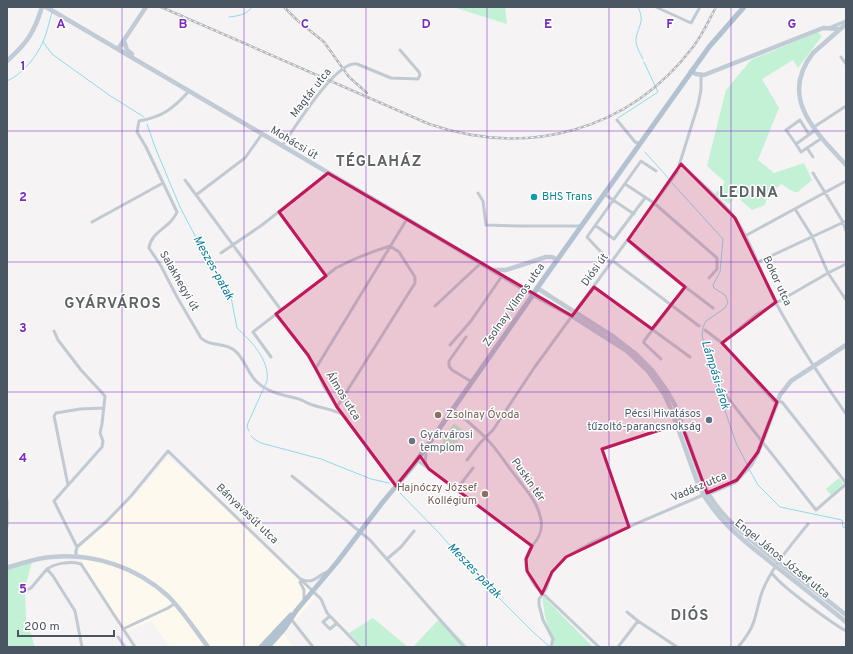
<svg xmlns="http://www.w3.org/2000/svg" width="853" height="654" viewBox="0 0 853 654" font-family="Overpass,sans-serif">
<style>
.commercial{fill:#fdf9ef}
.green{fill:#c3f1d5}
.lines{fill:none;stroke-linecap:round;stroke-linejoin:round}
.stream{stroke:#90daee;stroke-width:1}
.street{stroke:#c1cad2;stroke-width:3}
.secondary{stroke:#c1cbd6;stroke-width:4.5}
.primary{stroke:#b3c2d1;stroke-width:5}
.rail-casing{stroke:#b5b8bd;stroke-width:2.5}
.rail{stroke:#fff;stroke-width:1;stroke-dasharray:3;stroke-linecap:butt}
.marked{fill:#c2185b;fill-opacity:0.2;stroke:#c2185b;stroke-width:3;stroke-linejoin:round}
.grid{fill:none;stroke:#7b2cbf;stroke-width:1;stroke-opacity:0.55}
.culture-dot{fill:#0f9aa8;stroke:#fff;stroke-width:1.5}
.education-dot{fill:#8d6e63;stroke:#fff;stroke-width:1.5}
.service-dot{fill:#5c6f8a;stroke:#fff;stroke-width:1.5}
.worship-dot{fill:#6b7280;stroke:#fff;stroke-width:1.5}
.labels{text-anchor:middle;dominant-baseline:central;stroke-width:3;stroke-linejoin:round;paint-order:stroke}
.street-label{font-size:11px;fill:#4a5661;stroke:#fff}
.culture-label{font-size:11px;fill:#0d838f;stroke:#fff;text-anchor:start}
.service-label{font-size:11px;fill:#4e5e75;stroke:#fff;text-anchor:end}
.education-label{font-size:11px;fill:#785e54;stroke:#fff;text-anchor:start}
.worship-label{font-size:11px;fill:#5b616d;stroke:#fff;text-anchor:start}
.water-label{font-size:12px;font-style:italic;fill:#0c7c9b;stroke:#fff}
.district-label{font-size:15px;font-weight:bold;letter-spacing:1px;fill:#5f6368;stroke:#fff}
.grid-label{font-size:13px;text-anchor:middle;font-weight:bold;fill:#7b2cbf;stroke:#fff;stroke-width:3;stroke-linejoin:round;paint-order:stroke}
</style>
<rect width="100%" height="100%" fill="#f5f3f3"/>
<!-- commercial -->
<path class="commercial" d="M168,457L230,511L303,583L315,598L284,634L294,647H277L275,644L272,647H210L208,643L203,647H170L151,621L123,633L83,564L78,551L80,547L134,497Z"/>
<!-- green -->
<path class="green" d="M453,7H505L507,24Z
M818,32L822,36L798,68L793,60L762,79L779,108L758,160L774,173L804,163L812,180L798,192H794L781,184L767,197L765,205L752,210L736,196L729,204L715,194L725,182L707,166L726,90L751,60Z
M454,423L465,432L453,448L442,451C439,442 449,431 454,423Z
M839,478L843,484L831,495L826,489Z
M33,558L25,588L26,619L35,647H7V565Z
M542,595L593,647H551L553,644L545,616Z
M373,618L408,647H363L349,633Z
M440,618L468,647H413Z"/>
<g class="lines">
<!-- stream -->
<path class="stream" d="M638,7C645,22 639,24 636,38C635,45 640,53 643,59
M229,17C237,16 247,15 252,7
M43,42L52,54L109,95L144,117
M7,81C23,74 36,57 43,42C47,33 49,22 52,12
M618,118L658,92L644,62
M147,124L155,147L180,207L205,255L231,297L237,328C251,341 270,360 267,381L248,423L247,427L249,431
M645,152L670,180
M672,183L723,239L720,272L713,285L714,288L725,295L728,302L725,308L706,321L703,327L702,336L715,381L736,443L748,466
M251,436L254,439L261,443L321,459L371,479L389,483
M749,469L758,485L780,507L842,520L843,527L846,528
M400,493L441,535L469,568L533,632L550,647"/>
<!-- street -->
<path class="street" d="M656,7L691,23L700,7
M829,28L846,21
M841,57L846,64
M189,91C173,109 162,117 139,121L137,132L146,147L177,212C171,228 151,231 149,248L161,266L177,297L201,338C210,347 224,342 234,350C245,358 247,373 257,382C268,393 285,395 299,399C303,400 306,403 310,404C320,408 332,409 342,414
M617,120L635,142L640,144
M814,127L846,106
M810,134L796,144L786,130L800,120L808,133L810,134L815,130
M796,144L801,152L807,148L813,157
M282,146C294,129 336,60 357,64L391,78L418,79L420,75L419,72L400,50
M807,148L822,138
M681,164C697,180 722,200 735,218C753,244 761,275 776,303C797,342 821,378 846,414
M813,173L843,222L846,231
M185,180L281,310
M625,184L654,203L717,258V269L709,278
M478,193L483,201L486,225L521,226H582
M604,194L634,214
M196,195L245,158L262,134
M795,209L812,236L828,273L846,300
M279,212L326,276
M92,222L163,183
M596,226L614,239L645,198
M745,236L846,181
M628,240L646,257L713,308
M221,253L262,225L328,173
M613,261L699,326
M758,262L846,221
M611,263L587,237L641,161L656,171
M594,287L690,357
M435,306L481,263
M276,314L308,355L316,368L323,385L337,407L396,486
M705,330L722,343L774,401L782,402L846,483
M54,331L58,340L81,370L105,396L102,424L100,433L103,441L102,447L54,501L77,547
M466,337L449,361V366L452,370L472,382
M722,343L757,314L828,273L846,264
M450,345L471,321L502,276
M271,357L253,332L336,268C353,259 371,252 390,246L399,252L415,277V283L337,407
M661,359L644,343V341L685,287
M316,368L407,219
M724,393L816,510L846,484
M425,449L426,455L425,461L427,466
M417,460L532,546C540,537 544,528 540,516C537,502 526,490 518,479C507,466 498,450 486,438C476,428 464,419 454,409
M467,460L480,443L493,430L534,368L677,172L698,105L701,90V75
M292,476L370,540L464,647
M68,485L54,416L56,413L80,409L104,408
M457,489L473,468
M7,500V526
M629,527L602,449L678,424
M532,546C521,562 526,572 536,587L599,647
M76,557V551L77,547L107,521L131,496L168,451L321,599L327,613L360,647
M387,559L401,547L414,531
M772,573C779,585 832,623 846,631
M301,579C314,585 316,576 327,572
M300,582L304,590V601
M27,590L31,588L47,569
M627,612L638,621
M330,616L323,622L330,629L337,623
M291,619L313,647
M123,629L168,608L174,604
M118,637L125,647
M82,647L75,611L53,576L47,569C56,563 70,561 81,564L135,647
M551,647L553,639L543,620L539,605V599L546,589L552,572L566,557L591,543L703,495
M618,647L638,621L677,647
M738,647C745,639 751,631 754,621C758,609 759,597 765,585C775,563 793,543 808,524"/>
<!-- secondary -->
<path class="secondary" d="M46,7L407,219L537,297L572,316L627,351L648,371L664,394L671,409L698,484C715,521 748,544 778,568C801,586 824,604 846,622
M846,24L813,53C778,98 816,132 846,165
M124,41L127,50L132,54
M118,49L146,7
M7,61C27,43 34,33 42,7
M691,71L696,74L704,75L823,28L840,29
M494,270H506L546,257H552L557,260
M537,288L614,337L636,354L652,370L665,388L675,405L702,481C715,512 741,532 767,553C793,574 820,594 846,615
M707,494L735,482L751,465L758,452L780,395L791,381L846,345
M7,568C22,563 36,558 52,557C94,553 136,567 168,596C183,611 195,630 208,647"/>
<!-- primary -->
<path class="primary" d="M261,647L291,615
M268,647L285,628L296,611L338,561L382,503L413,466L530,299L540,284L709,47L744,7"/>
<!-- rail casing -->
<g class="rail-casing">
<path id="rail" d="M161,7L429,124C528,158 629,131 693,47C703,34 709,20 716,7
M284,7L297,20L324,42L349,77L367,93"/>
</g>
<!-- rail -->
<use href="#rail" class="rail"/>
</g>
<!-- marked area -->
<path class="marked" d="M681,164L735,218L776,302L722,343L777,402L758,452L737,480L707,493L681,423L602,449L629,527L566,557L552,572L542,594L527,571L526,559L532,546L429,469L420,456L396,486L337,407L308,355L276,314L326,276L279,212L328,173L572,316L594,287L652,329L685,287L628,240Z"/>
<!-- grid -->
<path class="grid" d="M122,7V647M244,7V647M366,7V647M487,7V647M609,7V647M731,7V647M7,131H846M7,262H846M7,392H846M7,523H846"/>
<!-- markers -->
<circle class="culture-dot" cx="534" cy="197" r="4"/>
<g class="education-dot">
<circle cx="438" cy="415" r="4"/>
<circle cx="485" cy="494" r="4"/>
</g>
<circle class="service-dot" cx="709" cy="420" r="4"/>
<circle class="worship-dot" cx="412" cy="441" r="4"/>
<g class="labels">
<!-- street labels -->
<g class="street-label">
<text transform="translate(311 93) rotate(-52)">Magtár utca</text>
<text transform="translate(294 143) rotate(31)">Mohácsi út</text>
<text transform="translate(595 270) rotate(-54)">Diósi út</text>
<text transform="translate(179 281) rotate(60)">Salakhegyi út</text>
<text transform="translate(777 281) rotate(65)">Bokor utca</text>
<text transform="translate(514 305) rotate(-55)">Zsolnay Vilmos utca</text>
<text transform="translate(343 396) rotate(58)">Álmos utca</text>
<text transform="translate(528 480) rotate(55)">Puskin tér</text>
<text transform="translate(699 487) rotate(-23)">Vadász utca</text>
<text transform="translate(247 514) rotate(44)">Bányavasút utca</text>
<text transform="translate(782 559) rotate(39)">Engel János József utca</text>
</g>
<!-- culture labels -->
<g class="culture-label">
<text x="542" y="197">BHS Trans</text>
</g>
<!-- service labels -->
<g class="service-label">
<text x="701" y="414">Pécsi Hivatásos<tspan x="701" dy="13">tűzoltó-parancsnokság</tspan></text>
</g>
<!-- education labels -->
<g class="education-label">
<text x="446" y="415">Zsolnay Óvoda</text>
<text x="477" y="488" text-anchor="end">Hajnóczy József<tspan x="477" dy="13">Kollégium</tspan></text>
</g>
<!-- worship labels -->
<g class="worship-label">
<text x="420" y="435">Gyárvárosi<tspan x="420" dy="13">templom</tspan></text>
</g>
<!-- water labels -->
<g class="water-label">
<text transform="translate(213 268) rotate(61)">Meszes-patak</text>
<text transform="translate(715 375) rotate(73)">Lámpási-árok</text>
<text transform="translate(474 571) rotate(46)">Meszes-patak</text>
</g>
<!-- district labels -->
<g class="district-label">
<text x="379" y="162">TÉGLAHÁZ</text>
<text x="749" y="193">LEDINA</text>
<text x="113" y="304">GYÁRVÁROS</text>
<text x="690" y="616">DIÓS</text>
</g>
</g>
<g class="grid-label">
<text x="61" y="28">A</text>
<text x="183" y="28">B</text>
<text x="305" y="28">C</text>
<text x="426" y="28">D</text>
<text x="548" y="28">E</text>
<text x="670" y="28">F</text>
<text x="792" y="28">G</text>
<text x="23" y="70">1</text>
<text x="23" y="201">2</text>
<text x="23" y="332">3</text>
<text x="23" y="462">4</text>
<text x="23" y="593">5</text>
</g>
<!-- border -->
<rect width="853" height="654" fill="none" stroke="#4a5661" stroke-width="16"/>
<!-- scale -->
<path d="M18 630v6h96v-6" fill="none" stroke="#4a5661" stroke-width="2"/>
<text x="24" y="630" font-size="12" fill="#4a5661" stroke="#ffffff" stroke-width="3" paint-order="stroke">200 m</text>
</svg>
